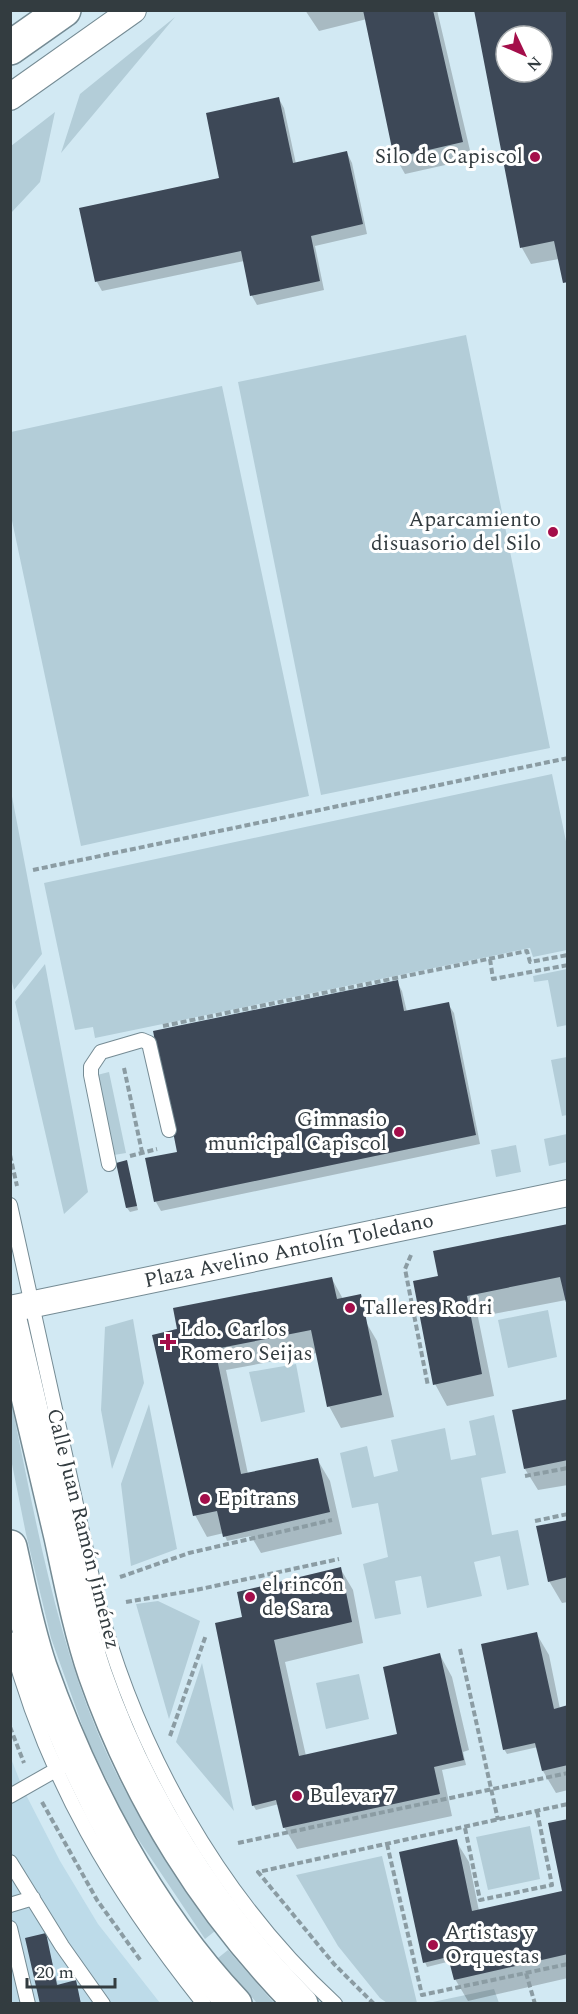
<svg xmlns="http://www.w3.org/2000/svg" width="578" height="2014" viewBox="0 0 578 2014" font-family="Spectral,serif">
<style>
.built{fill:#bddbe9}
.green{fill:#b3cdd8}
.shadow{fill:#0003;fill-rule:evenodd}
.building{fill:#3d4857;fill-rule:evenodd}
.lines{fill:none;stroke-linecap:round;stroke-linejoin:round}
.service-casing{stroke:#758b94;stroke-width:16}
.minor-casing{stroke:#758b94;stroke-width:28}
.secondary-casing{stroke:#758b94;stroke-width:36}
.trunk-casing{stroke:#758b94;stroke-width:36}
.path{stroke:#8b9ca3;stroke-width:4;stroke-dasharray:6 3;stroke-linecap:butt}
.service{stroke:#fff;stroke-width:14}
.minor{stroke:#fff;stroke-width:26}
.secondary{stroke:#fff;stroke-width:33}
.trunk{stroke:#fff;stroke-width:33}
.poi-dot{fill:#a40e4a;stroke:#fff;stroke-width:2}
.labels{text-anchor:middle;dominant-baseline:central;stroke-width:6;stroke-linejoin:round;paint-order:stroke}
.poi-label{font-size:21px;fill:#333c40;stroke:#fff;text-anchor:start}
.street-label{font-size:21px;fill:#333c40;stroke:#fff}
</style>
<rect width="100%" height="100%" fill="#d2e9f3"/>
<!-- built -->
<path class="built" d="M10,1756L23,1789L60,1861L98,1924L160,2003H11Z"/>
<!-- green -->
<path class="green" d="M175,17L61,153L80,94Z
M55,112L40,182L11,213V146Z
M466,335L550,748L321,795L238,382Z
M222,386L309,796L81,846L11,516V432Z
M552,774L567,846V950L533,957L530,948L95,1038L93,1027L75,1030L44,883Z
M10,786L42,954L14,990L10,974Z
M45,964L88,1192L64,1214L15,1002Z
M567,969V1025L557,1027L548,980L534,982L533,976Z
M567,1057V1115L562,1116L551,1060Z
M109,1072L126,1153L114,1155L97,1075Z
M567,1134V1162L549,1166L544,1139Z
M516,1145L521,1172L496,1177L491,1150Z
M548,1310L557,1357L508,1368L498,1320Z
M133,1319L144,1383L112,1469L101,1410L105,1327Z
M296,1364L305,1412L261,1422L249,1372Z
M10,1397C34,1510 53,1625 97,1731C127,1804 170,1868 215,1931L205,1939L128,1824L87,1739L51,1638L26,1534L11,1459Z
M149,1404L177,1549L131,1566L121,1484Z
M494,1415L506,1473L481,1478L492,1535L518,1530L529,1585L507,1590L500,1556L474,1562L482,1596L427,1608L421,1576L395,1581L401,1614L375,1619L363,1564L388,1557L378,1503L352,1508L340,1453L367,1446L374,1477L398,1471L391,1440L445,1428L451,1460L476,1455L469,1421Z
M158,1601L200,1621L169,1719L136,1604Z
M202,1663L234,1811L176,1742Z
M359,1674L369,1719L326,1729L316,1683Z
M530,1826L540,1879L488,1890L476,1837Z
M382,1856L417,2003H387L380,1998L338,1946L296,1875Z
M228,1950L274,2003L256,2002L218,1958Z
M494,1989L499,2003H428Z"/>
<!-- shadow -->
<path class="shadow" d="M305,10H437L472,159L405,174L396,158L367,19L319,31Z
M475,10H568V288L559,259L531,264L522,248ZM506,36H542V72H506Z
M279,99L284,108L296,164L347,153L352,163L367,234L315,246L324,290L257,305L252,296L244,261L102,291L97,282L81,210L221,179Z
M397,982L402,991L407,1012L448,1004L454,1013L480,1144L161,1211L156,1202L179,1153Z
M126,1162L138,1210L130,1212L127,1208Z
M568,1226L566,1300L478,1317L494,1396L447,1406L435,1384L437,1278Z
M332,1279L343,1299L360,1296L363,1300L367,1324L377,1341L394,1417L341,1428L329,1406L317,1353L226,1370L248,1474L317,1459L330,1481L342,1534L261,1553L251,1536L227,1541L224,1533L207,1537L195,1515L154,1336Z
M568,1400V1485L538,1490L525,1469Z
M568,1521V1602L562,1603L549,1581Z
M340,1568L353,1590L363,1643L285,1662L306,1756L398,1735L440,1655L452,1677L469,1750L463,1752L466,1765L442,1770L452,1816L297,1849L284,1827L279,1804L256,1810L253,1805L244,1618Z
M536,1633L549,1655L560,1709L568,1707V1790L556,1793L543,1771L538,1747L507,1754L504,1749Z
M568,1820V1978L468,2001L455,1979L451,1961L427,1967L425,1962L456,1841L469,1862L479,1911L564,1892Z
M45,1935L58,1986L75,1982L81,2004H42Z"/>
<!-- building -->
<path class="building" d="M363,10H433L463,142L394,158Z
M474,10H568V282L563,283L554,241L520,248ZM506,36H542V72H506Z
M279,97L293,163L347,151L363,224L311,236L320,281L250,296L241,251L95,282L79,208L219,178L206,113Z
M398,980L404,1011L449,1002L476,1135L154,1202L145,1158L177,1152L153,1031Z
M127,1160L137,1206L126,1208L116,1163Z
M568,1224V1311L560,1277L467,1296L482,1374L433,1385L413,1281L438,1276L433,1251Z
M332,1277L337,1299L361,1294L382,1395L327,1407L311,1330L215,1349L241,1474L318,1458L330,1512L223,1537L217,1511L193,1516L152,1335L177,1329L173,1308Z
M568,1399V1460L524,1469L512,1410Z
M568,1520V1577L548,1582L536,1526Z
M341,1567L352,1622L274,1640L299,1756L397,1734L383,1667L440,1653L464,1760L434,1767L440,1794L283,1828L276,1800L252,1806L215,1623L242,1617L237,1592Z
M537,1632L554,1709L568,1705V1765L542,1771L535,1743L503,1750L481,1644Z
M568,1819V1954L454,1980L448,1957L423,1963L399,1852L457,1839L472,1911L562,1891L548,1823Z
M46,1933L57,1985L76,1980L81,2004H40L25,1938Z"/>
<g class="lines">
<!-- service casing -->
<g class="service-casing">
<path id="service" d="M109,1164L91,1075V1067L101,1052L142,1040L149,1043L169,1130
M10,1205L96,1595C136,1749 218,1896 335,2004
M10,1639C47,1780 114,1891 204,2004
M10,1796L61,1767
M10,1862L62,1946L103,2004
M10,1905L33,1898
M10,1928L28,2004"/>
</g>
<!-- minor casing -->
<g class="minor-casing">
<path id="minor" d="M10,97L133,10
M10,1309L568,1193"/>
</g>
<!-- secondary casing -->
<g class="secondary-casing">
<path id="secondary" d="M10,1320C27,1393 44,1465 61,1537C71,1583 80,1630 95,1674C138,1797 209,1911 301,2004
M10,1547C19,1587 27,1629 40,1667C82,1786 147,1911 235,2004"/>
</g>
<!-- trunk casing -->
<g class="trunk-casing">
<path id="trunk" d="M10,48L64,10"/>
</g>
<!-- path -->
<path class="path" d="M33,870L568,758
M490,959L493,979L568,965
M163,1026L527,951L530,962L568,955
M124,1068L142,1152
M10,1155L17,1186
M130,1156L157,1149
M411,1255L405,1269L428,1386
M525,1476L568,1468
M535,1521L568,1514
M120,1577L189,1553L332,1520
M126,1602L196,1590L339,1559
M460,1649L498,1820
M10,1727L24,1763
M170,1736L206,1635
M42,1802L97,1900L141,1961
M465,1828L480,1900L552,1885L537,1811
M238,1843L568,1773
M387,1844L422,1995L568,1964
M526,1973L535,2004
M374,2004L334,1964L258,1872L568,1804"/>
<!-- service -->
<use href="#service" class="service"/>
<!-- minor -->
<use href="#minor" class="minor"/>
<!-- secondary -->
<use href="#secondary" class="secondary"/>
<!-- trunk -->
<use href="#trunk" class="trunk"/>
</g>
<!-- markers -->
<g class="poi-dot">
<circle cx="535" cy="157" r="6"/>
<circle cx="553" cy="532" r="6"/>
<circle cx="399" cy="1132" r="6"/>
<circle cx="350" cy="1308" r="6"/>
<path d="M165 1333h6v6h6v6h-6v6h-6v-6h-6v-6h6z"/>
<circle cx="205" cy="1499" r="6"/>
<circle cx="250" cy="1597" r="6"/>
<circle cx="297" cy="1796" r="6"/>
<circle cx="433" cy="1945" r="6"/>
</g>
<g class="labels">
<!-- poi labels -->
<g class="poi-label">
<text x="523" y="157" text-anchor="end">Silo de Capiscol</text>
<text x="541" y="520" text-anchor="end">Aparcamiento<tspan x="541" dy="24">disuasorio del Silo</tspan></text>
<text x="387" y="1120" text-anchor="end">Gimnasio<tspan x="387" dy="24">municipal Capiscol</tspan></text>
<text x="362" y="1308">Talleres Rodri</text>
<text x="180" y="1330">Ldo. Carlos<tspan x="180" dy="24">Romero Seijas</tspan></text>
<text x="217" y="1499">Epitrans</text>
<text x="262" y="1585">el rincón<tspan x="262" dy="24">de Sara</tspan></text>
<text x="309" y="1796">Bulevar 7</text>
<text x="445" y="1933">Artistas y<tspan x="445" dy="24">Orquestas</tspan></text>
</g>
<!-- street labels -->
<g class="street-label">
<text transform="translate(289 1251) rotate(-12)">Plaza Avelino Antolín Toledano</text>
<text transform="translate(83 1529) rotate(76)">Calle Juan Ramón Jiménez</text>
</g>
</g>
<!-- border -->
<rect width="578" height="2014" fill="none" stroke="#333c40" stroke-width="24"/>
<!-- north arrow -->
<g transform="translate(524 54) rotate(134)"><circle r="28" fill="#ffffff" stroke="#adb1b3" stroke-width="1.5"/>
<path d="M0-4.5L10 22L0 15L-10 22Z" fill="#a40e4a"/>
<text y="-9" font-size="16" font-weight="bold" text-anchor="middle" fill="#333c40">N</text>
</g>
<!-- scale -->
<path d="M27 1978v9h88v-9" fill="none" stroke="#333c40" stroke-width="3"/>
<text x="36" y="1978" font-size="18" fill="#333c40" stroke="#ffffff" stroke-width="4.5" paint-order="stroke">20 m</text>
</svg>
